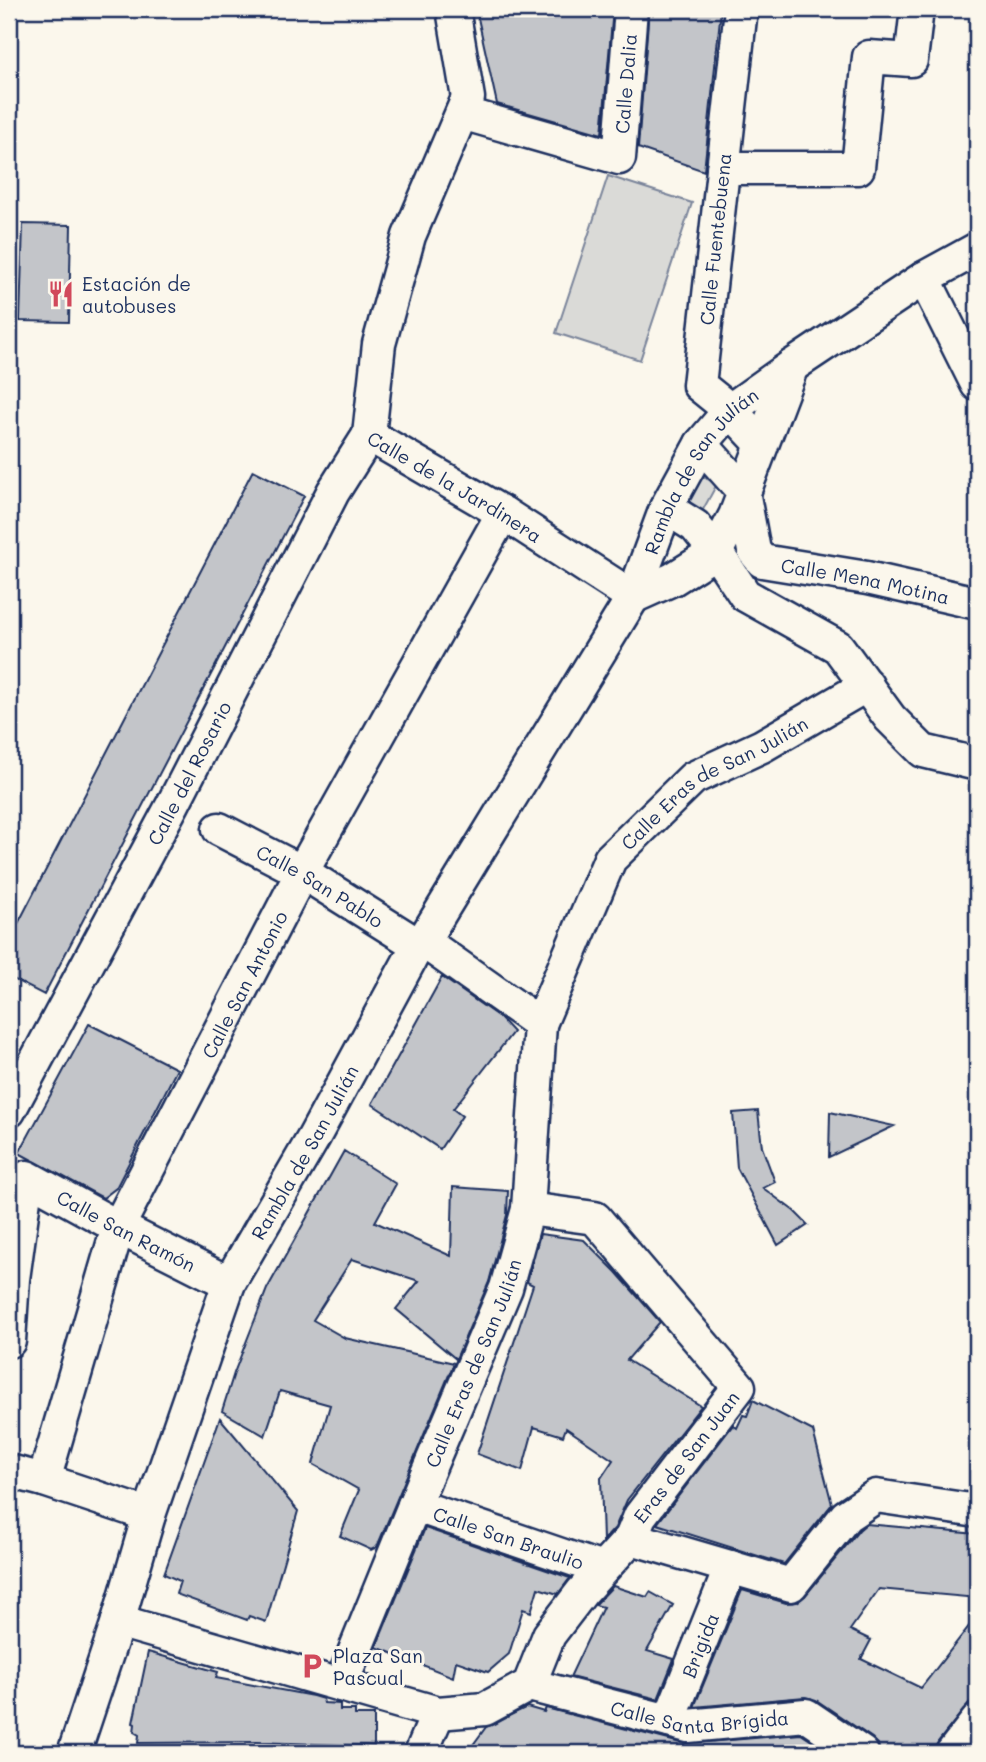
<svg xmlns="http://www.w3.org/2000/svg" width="986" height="1762" viewBox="0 0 986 1762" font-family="Mali,sans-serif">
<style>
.green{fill:#dadad7;stroke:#7a849a;stroke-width:2}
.building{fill:#c3c5c9;stroke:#1b2f5e;stroke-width:2}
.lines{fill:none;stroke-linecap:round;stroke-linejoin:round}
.minor-casing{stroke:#1b2f5e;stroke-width:37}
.minor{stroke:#fbf7ec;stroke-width:32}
.labels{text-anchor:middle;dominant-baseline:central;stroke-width:6;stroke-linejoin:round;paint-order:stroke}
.street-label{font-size:19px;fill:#1b2f5e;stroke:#fbf7ec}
.poi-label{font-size:19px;fill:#1b2f5e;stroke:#fbf7ec;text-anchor:start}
</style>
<rect width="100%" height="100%" fill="#fbf7ec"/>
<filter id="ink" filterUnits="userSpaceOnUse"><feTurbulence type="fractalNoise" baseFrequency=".0143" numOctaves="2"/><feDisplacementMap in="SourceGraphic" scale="14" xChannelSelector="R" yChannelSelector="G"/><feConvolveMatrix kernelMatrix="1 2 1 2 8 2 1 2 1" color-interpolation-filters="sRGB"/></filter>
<g filter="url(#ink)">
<!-- green -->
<path class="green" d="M608,176L692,203L640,360L556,333Z
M702,476L717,484L699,517L685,509Z"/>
<!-- building -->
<path class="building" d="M476,9H613L602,134L497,104Z
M649,9H721L704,171L638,148Z
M23,224L71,225L69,322L20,321Z
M253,470L304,496L44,995L9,977V941Z
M442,977L499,1017L513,1032L453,1109L462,1116L440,1149L372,1104Z
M89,1024L177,1069L116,1188L103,1198L19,1153Z
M758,1111L762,1147L775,1182L763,1188L794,1211L808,1225L778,1245L737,1168L733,1113Z
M830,1112L894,1126L829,1157Z
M344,1151L396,1184L375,1222L451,1256L453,1187L508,1191L507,1215L489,1282L456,1359L396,1309L419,1281L352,1259L313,1320L345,1338L454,1363L377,1547L371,1550L340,1536L359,1490L313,1464L330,1405L280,1391L265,1436L222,1411L234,1373L267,1289Z
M540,1234L584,1240L616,1272L660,1322L627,1360L701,1406L627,1500L615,1528L603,1541L601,1478L613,1460L566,1428L563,1436L534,1427L522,1471L477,1454L533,1285L527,1282Z
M753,1400L813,1431L832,1504L784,1564L657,1524L733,1425L737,1428L743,1415L747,1416Z
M220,1418L298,1511L266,1622L249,1616L247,1620L176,1594L180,1581L164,1574Z
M866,1524L977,1534V1598L879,1589L850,1630L871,1640L861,1659L921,1688L977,1616V1694L938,1742L934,1753H880L878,1744L872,1738L816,1700L805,1697L694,1707L742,1590L786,1603L797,1602L805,1596L859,1530Z
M425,1528L570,1578L558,1594L538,1588L531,1612L523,1609L509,1654L488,1672L456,1661L453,1677L376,1647Z
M613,1586L647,1597L650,1592L673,1605L647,1651L674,1659L658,1699L570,1677L603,1607L595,1605Z
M148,1652L218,1672L216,1678L313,1696L323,1699L324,1703L340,1704V1710H355V1715H374V1746L256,1742L138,1743L139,1735L134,1732L135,1724L133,1723Z
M527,1707L544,1712L546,1708L684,1744L801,1734L830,1753H467L486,1727Z"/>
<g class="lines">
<!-- minor casing -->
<g class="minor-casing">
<g id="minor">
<path id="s1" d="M453,9L468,98L409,236L379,344L369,435L503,513L633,597"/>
<path d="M741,9L699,385L730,410L761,443"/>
<path id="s2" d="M462,113L619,158L631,9"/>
<path d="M723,168H858L869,57L911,60L917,9"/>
<path d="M924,278L977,384"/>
<path id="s3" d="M701,444L743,491L754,551L762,561L867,578L977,603"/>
<path d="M666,508L695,526L716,552L745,595L838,647L890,718L923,751L977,764"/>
<path d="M633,597L673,579L716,552L735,516L792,366"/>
<path id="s4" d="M219,829L302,872L418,945"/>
<path id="s5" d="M540,1024L610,859L693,778L762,746L867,685"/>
<path id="s6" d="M9,1111L173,804L333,492L369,435"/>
<path id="s7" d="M9,1341L13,1279L27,1177L118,1227L229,1283"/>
<path d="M9,1471L44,1480L149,1515"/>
<path id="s8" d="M44,1480L118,1227L302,872L503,513"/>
<path id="s9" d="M414,1505L602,1569"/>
<path d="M631,1538L791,1585L846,1516L876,1496L977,1511"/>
<path id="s10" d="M118,1621L438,1713L485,1709L529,1685L549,1635L582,1592L631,1538L640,1516L739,1387L595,1218L528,1209"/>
<path id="s11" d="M341,1685L426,1476L506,1288L528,1209L540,1024L423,941"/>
<path id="s12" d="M529,1685L688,1726L806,1715L862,1753"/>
<path id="s13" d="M669,1721L731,1567"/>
<path id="s14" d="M74,1753L118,1621L149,1515L229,1283L314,1137L418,945L423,941L633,597L666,508L701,444L730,410L792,366L924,278L977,249"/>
<path d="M421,1753L438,1713"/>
<path d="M952,1753L977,1721"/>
</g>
</g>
<!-- minor -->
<use href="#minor" class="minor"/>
</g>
</g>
<!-- icons -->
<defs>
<g id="restaurant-bare" transform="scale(2.1)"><path d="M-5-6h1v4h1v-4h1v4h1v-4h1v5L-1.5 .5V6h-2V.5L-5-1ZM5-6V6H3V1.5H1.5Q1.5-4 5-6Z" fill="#d1495b" stroke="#fbf7ec" stroke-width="2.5" paint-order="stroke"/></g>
<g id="parking-bare" transform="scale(2.1)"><path d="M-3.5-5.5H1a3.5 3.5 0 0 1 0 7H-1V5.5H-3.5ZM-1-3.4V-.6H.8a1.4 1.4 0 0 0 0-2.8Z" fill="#d1495b" stroke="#fbf7ec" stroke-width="2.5" paint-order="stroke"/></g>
</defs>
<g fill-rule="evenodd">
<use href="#restaurant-bare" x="61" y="294"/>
<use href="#parking-bare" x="312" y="1666"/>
</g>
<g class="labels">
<!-- street labels -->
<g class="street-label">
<text stroke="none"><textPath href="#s2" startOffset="238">Calle Dalia</textPath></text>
<text transform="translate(715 239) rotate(-84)">Calle Fuentebuena</text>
<text stroke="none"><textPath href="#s14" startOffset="1437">Rambla de San Julián</textPath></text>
<text stroke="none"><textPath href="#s1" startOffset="544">Calle de la Jardinera</textPath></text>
<text stroke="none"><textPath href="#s3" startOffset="242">Calle Mena Motina</textPath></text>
<text stroke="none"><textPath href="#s6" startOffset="383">Calle del Rosario</textPath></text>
<text stroke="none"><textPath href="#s5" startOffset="310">Calle Eras de San Julián</textPath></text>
<text stroke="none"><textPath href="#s4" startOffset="116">Calle San Pablo</textPath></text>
<text stroke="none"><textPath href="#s8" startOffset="537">Calle San Antonio</textPath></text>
<text stroke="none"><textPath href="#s14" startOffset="646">Rambla de San Julián</textPath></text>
<text stroke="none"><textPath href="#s7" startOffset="278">Calle San Ramón</textPath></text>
<text stroke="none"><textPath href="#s11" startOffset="348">Calle Eras de San Julián</textPath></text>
<text stroke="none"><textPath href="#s10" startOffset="710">Eras de San Juan</textPath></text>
<text stroke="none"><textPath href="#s9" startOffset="100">Calle San Braulio</textPath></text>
<text stroke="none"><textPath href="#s13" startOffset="82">Brigida</textPath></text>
<text stroke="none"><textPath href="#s12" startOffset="175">Calle Santa Brígida</textPath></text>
</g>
<!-- poi labels -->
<g class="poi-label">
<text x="82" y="283">Estación de<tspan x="82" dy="22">autobuses</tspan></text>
<text x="333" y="1655">Plaza San<tspan x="333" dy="22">Pascual</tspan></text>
</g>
</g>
<!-- margin -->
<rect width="986" height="1762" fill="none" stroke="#fbf7ec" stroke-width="35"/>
<rect x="18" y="18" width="951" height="1727" fill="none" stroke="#1b2f5e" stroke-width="2.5" filter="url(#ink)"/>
</svg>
